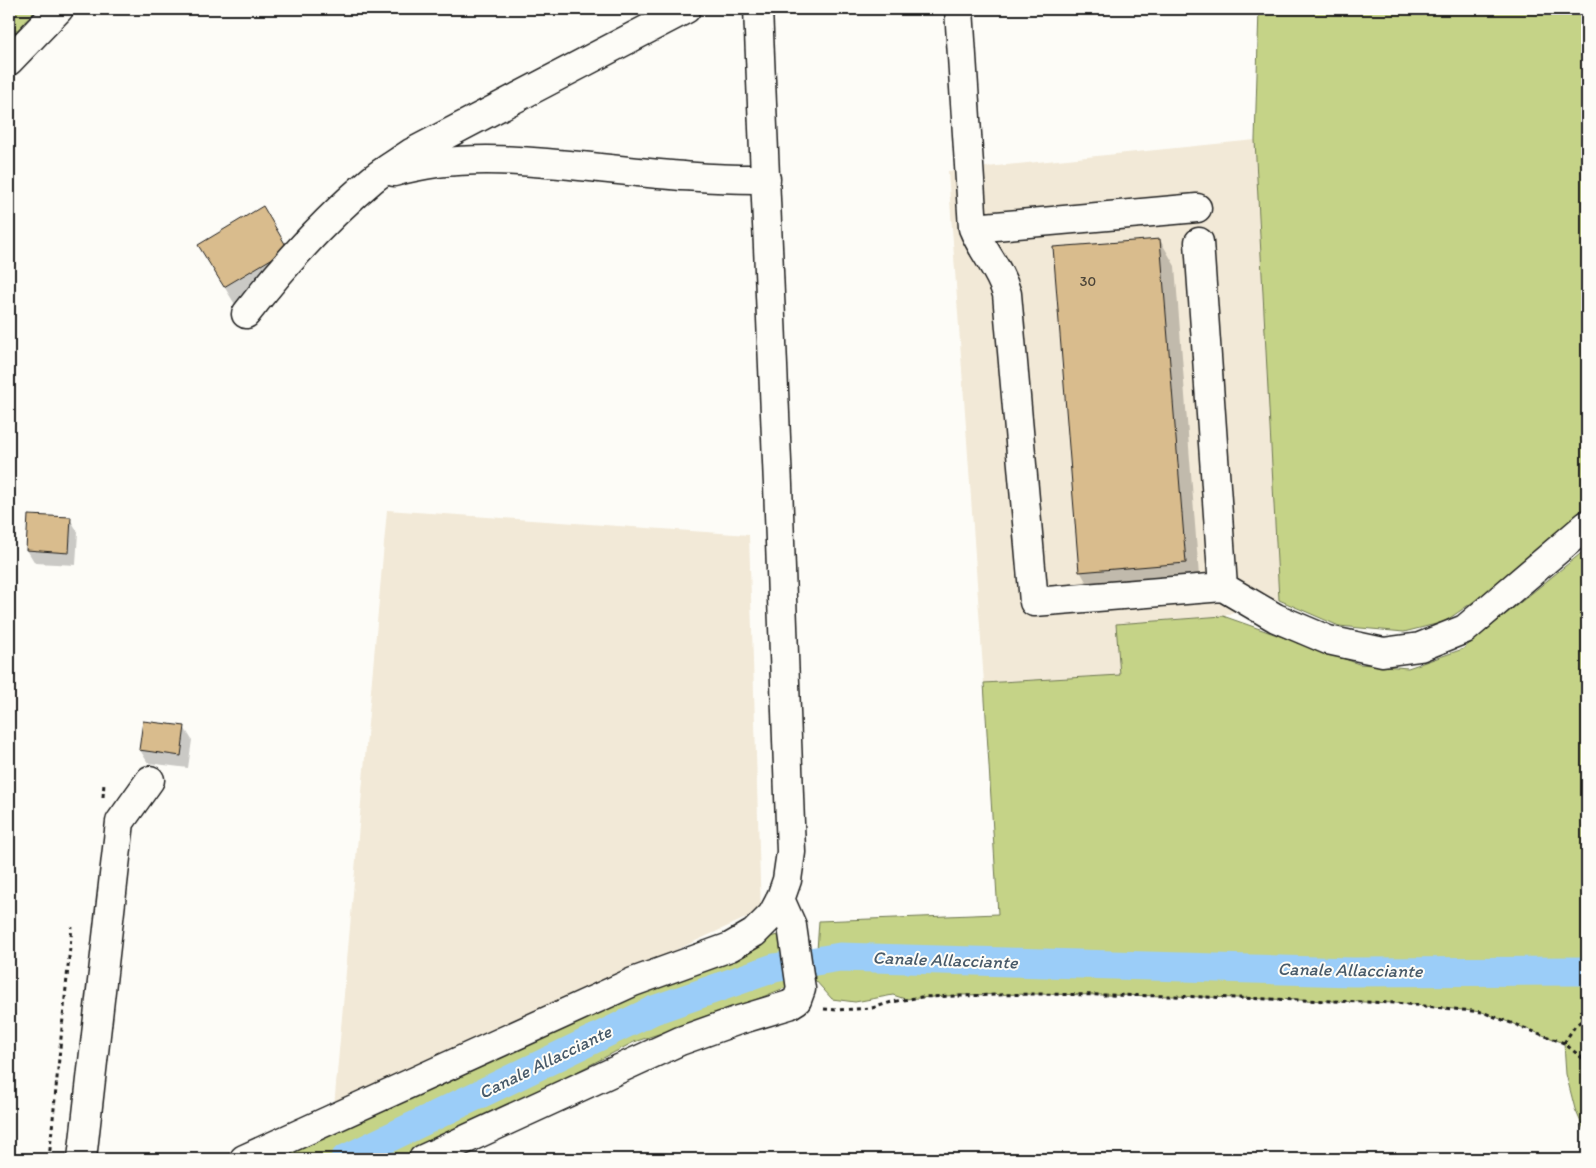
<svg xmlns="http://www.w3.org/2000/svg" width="1596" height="1168" viewBox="0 0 1596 1168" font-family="Itim,sans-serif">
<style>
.built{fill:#f2e9d7}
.green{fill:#c5d387;stroke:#707852}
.shadow{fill:#0003}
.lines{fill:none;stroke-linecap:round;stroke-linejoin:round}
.canal{stroke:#9bcdf8;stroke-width:29}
.building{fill:#d9bc8d;stroke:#1c1c1c}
.minor-casing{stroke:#1c1c1c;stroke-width:31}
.path{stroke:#1c1c1c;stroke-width:3;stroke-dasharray:4 4;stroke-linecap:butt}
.minor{stroke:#fdfcf7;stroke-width:28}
.labels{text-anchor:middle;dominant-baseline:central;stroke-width:4;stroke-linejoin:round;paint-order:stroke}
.number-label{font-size:14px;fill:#4b4438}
.water-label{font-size:18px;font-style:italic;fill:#485a69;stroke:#fdfcf7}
</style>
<rect width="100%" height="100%" fill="#fdfcf7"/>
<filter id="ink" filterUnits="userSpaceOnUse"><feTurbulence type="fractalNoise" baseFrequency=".02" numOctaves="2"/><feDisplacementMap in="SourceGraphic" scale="10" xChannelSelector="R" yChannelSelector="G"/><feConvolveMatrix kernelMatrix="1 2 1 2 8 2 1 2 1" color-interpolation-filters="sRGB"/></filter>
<g filter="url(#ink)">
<!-- built -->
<path class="built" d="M1255,140L1279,600L1223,616L1116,624L1120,675L984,683L948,171Z
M387,510L749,535L761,911L334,1107Z"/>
<!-- green -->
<path class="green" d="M9,9H37L9,39Z
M1259,9H1587V505L1499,584L1444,622L1404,632L1339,626L1279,600L1255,140Z
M1585,550L1587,552V1136L1575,1109L1566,1074L1564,1043L1482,1012L1396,1003L1172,996L1035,994L961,995L905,999L893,995L855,1002L832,999L815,980L819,921L998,914L984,683L1120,675L1116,624L1223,616L1359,664L1408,668L1463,649Z
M781,934L789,986L753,1001L686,1025L634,1042L498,1113L398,1159H249L752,942Z"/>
<!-- shadow -->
<path class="shadow" d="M262,208L298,269L236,306L211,265Z
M1160,240L1175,266L1200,589L1095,597L1080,571Z
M70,519L78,532L76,565L35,563L27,550Z
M184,727L192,740L188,768L148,763L140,750Z"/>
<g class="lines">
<!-- canal -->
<path class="canal" d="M345,1159L654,1010L774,968L840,957L1352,972L1587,971"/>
</g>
<!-- building -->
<path class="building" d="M263,206L288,249L224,287L198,245Z
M1160,239L1186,563L1079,572L1053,247Z
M28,515L71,517L69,553L26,550Z
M143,721L185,726L181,756L139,750Z"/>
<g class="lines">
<!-- minor casing -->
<g class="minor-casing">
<path id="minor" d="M959,9L973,228C982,251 1000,269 1007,294L1034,602L1223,587L1199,242
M9,61L59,9
M394,172C455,154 518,160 580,166C641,172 703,180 766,179
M973,228L1197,208
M246,314C284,265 325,219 373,179C384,170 398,162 411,153L686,9
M1223,587L1276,618L1328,640L1383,652L1420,647L1465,629L1587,525
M82,1159L120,822L150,780
M244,1159L633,982L730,947L754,933L772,915L780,900L787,880L791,852L778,485L758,9
M423,1159L680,1041L736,1021L789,1005L797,1000L801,989L792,926L780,899"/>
</g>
<!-- path -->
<path class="path" d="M103,797L104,783
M824,1009L837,1010L872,1008L892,1002L921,997L1035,994L1172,996L1396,1003L1482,1012L1564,1043L1587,1062
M1564,1043L1575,1026L1587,1016
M49,1159L72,927"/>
<!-- minor -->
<use href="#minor" class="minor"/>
</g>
</g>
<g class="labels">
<!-- number labels -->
<g class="number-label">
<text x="1088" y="281">30</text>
</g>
<!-- water labels -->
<g class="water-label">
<text transform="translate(945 960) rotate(2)">Canale Allacciante</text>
<text transform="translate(1350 970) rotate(1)">Canale Allacciante</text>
<text transform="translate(545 1062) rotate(-26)">Canale Allacciante</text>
</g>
</g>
<!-- margin -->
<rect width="1596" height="1168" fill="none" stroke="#fdfcf7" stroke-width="30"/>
<rect x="15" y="15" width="1566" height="1138" fill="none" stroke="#1c1c1c" stroke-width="2" filter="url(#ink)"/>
</svg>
